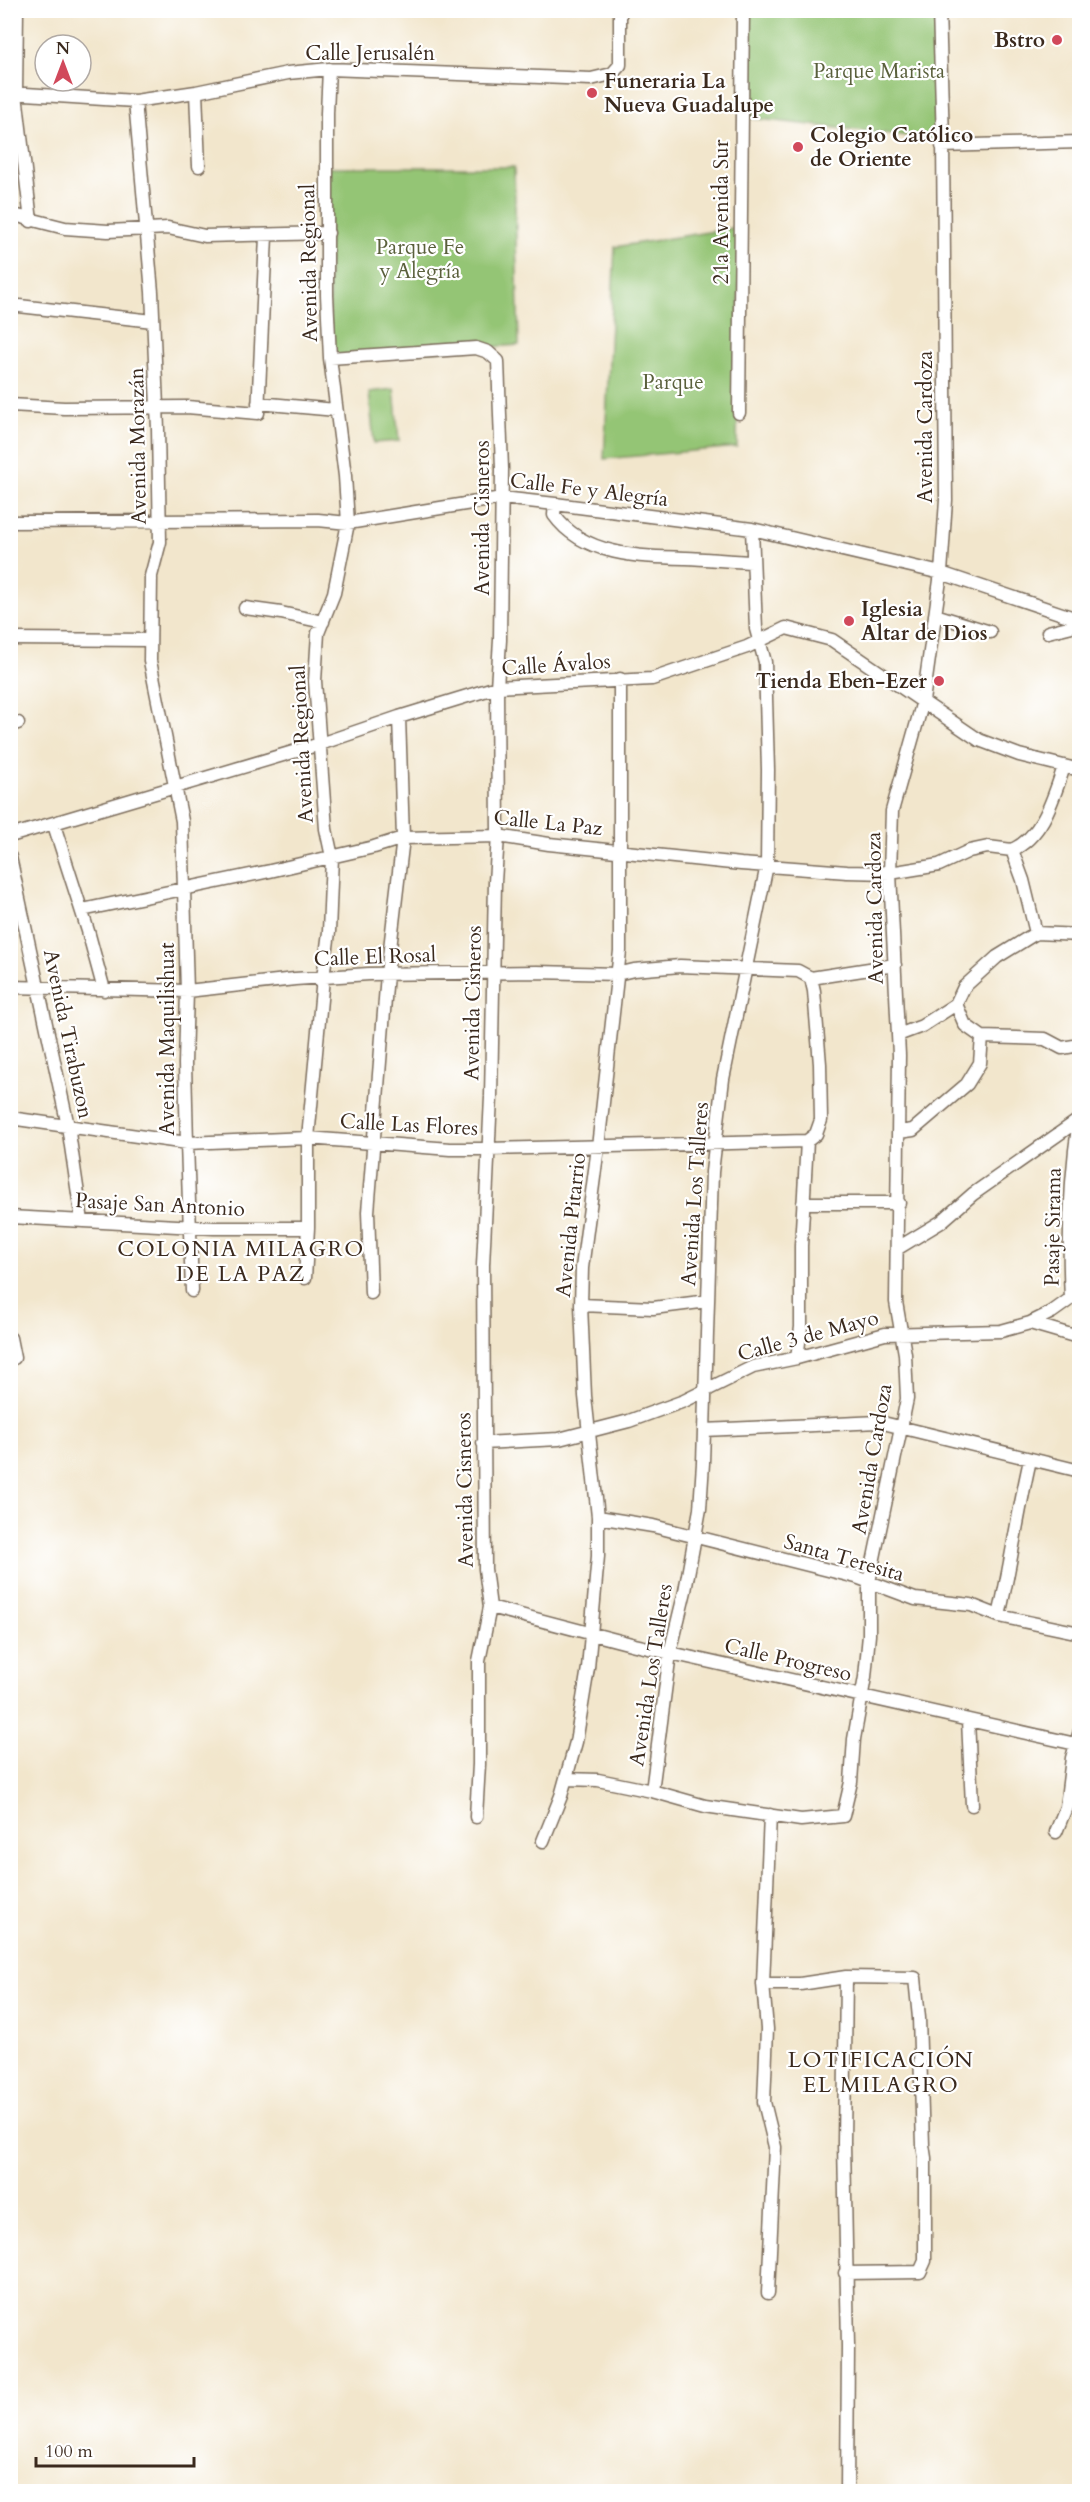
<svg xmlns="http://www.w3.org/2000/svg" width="1090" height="2502" viewBox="0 0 1090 2502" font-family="Cardo,serif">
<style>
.green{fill:#94c575;stroke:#68784a;stroke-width:1.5}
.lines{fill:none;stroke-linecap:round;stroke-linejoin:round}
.street-casing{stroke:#7b6c5b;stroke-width:15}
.street{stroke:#fff;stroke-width:12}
.poi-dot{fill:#d1495b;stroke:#fff;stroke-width:2}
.labels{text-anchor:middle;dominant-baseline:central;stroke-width:4.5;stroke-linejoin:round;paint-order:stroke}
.poi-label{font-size:21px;font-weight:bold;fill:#3b2a1e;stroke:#fff;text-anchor:start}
.street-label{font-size:21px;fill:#3b2a1e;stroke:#fff}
.park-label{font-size:21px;fill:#5a603c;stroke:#fff}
.neighbourhood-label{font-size:22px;letter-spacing:1.5px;fill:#3b2a1e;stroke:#fff}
</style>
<rect width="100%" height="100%" fill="#fff"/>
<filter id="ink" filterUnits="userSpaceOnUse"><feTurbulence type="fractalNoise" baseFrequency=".0167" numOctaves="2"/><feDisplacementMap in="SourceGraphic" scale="12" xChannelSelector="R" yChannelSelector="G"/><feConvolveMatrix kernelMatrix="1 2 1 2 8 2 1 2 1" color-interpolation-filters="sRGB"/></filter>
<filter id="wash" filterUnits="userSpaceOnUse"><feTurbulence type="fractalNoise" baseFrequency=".008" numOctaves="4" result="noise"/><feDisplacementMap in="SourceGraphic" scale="24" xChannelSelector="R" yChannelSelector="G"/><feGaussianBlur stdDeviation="1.35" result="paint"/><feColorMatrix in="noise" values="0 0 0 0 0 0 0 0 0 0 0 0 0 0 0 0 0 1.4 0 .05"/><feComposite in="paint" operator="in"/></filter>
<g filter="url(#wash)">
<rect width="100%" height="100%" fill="#f2e6cc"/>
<!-- green -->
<path class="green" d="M743,11H940L943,140L741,117Z
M328,167H514L519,345L330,358Z
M740,227L737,447L604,459L615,247Z
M394,389L399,441L374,443L369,392Z"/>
</g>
<g filter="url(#ink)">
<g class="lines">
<!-- street casing -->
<g class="street-casing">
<path id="street" d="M17,10L16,94L31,221
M196,92L199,166
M10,93L135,101L196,92L288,73L329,69L591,79L612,74L620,65V10
M135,101L152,292L158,429L160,542L151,576L150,661L182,821L187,991L185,1064L187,1143L192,1291
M942,146L1080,142
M10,214L65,228L108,231L168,228L205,236L328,233
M10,305L153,321
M330,358L476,348L488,352L498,361L502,469L500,640L497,687L498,836L495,882L491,1097L483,1265L485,1569L490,1607L479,1661V1764L476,1817
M258,403L336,410
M10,405L64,408L187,407L258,413L266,236
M739,413L743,10
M555,504L554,515C583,556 641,557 686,558C708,559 730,561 752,562
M10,522L318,520L348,523L502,498L555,504L752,529L941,573L1080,620
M245,608L281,613L323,622
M935,615L990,632
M1048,632L1080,624
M10,639L150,640
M10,725L18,723
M54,825L88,931L104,990
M10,836L320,744L399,717L497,687L652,679L747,647L786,628L832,640L979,740L1019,755L1080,770
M1012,850C1044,835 1053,798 1064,767
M10,857L68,1126L82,1221
M82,910L270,871L374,847L403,838L498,836L549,844L741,864L847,872L890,873L939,865L969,851L988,847L1012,850L1023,880L1036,933
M811,978L895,965
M10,987L187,991L295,979L369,974L537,972L617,974L634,970L680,966L798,971L811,978
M956,1004L964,987L997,957L1036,933L1080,935
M956,1004L965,1025L982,1037L1045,1039L1062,1048L1080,1045
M898,1035L922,1026L956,1004
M10,1118L187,1143L308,1138L450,1149H488L807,1141
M899,1132L913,1130L967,1084L980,1063L982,1037
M803,1203H899
M10,1217L214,1228H308
M898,1248L941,1222L973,1194L1080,1119
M305,1278L308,1228V1138L323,978L329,932L332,857L326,829L315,681L318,633L334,593L348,523L345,476L330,358L327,295V113L329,69
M371,1293L368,1212L387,974L403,838L399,717
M1071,1299C1068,1239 1070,1179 1079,1120
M581,1305L653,1308L708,1301
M1030,1323L1052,1312L1080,1292
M10,1338L14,1358
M797,1358L801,1327V1246L807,1141L816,1134L821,1120L820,1064L814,991L811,978
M704,1430L879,1422L1080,1471
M483,1443L559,1439L629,1421L684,1401L753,1367L797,1358L885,1334L1001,1331L1030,1323L1071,1335L1080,1334
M598,1517L653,1526L856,1577L915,1599L971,1605L999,1616L1080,1633
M490,1607L635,1645L1080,1745
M999,1616C1011,1564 1018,1512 1030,1460
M968,1720L972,1805
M566,1779L598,1780L652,1791L705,1806L801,1820L843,1816L851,1782L854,1739L865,1677L869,1635V1582L907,1399L905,1354L896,1302L899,1055L890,873L892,811L923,701L941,573L946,500L943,140L939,10
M652,1791L670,1653L685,1591L700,1509L703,1463L712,1172L723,1079L767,865L768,770L765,662L756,629L752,529
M1056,1832L1066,1807L1072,1758L1080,1731
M543,1841L561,1796L576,1742L588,1668L598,1556V1517L585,1396L581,1305L582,1268L598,1147L620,951V679
M846,1977L844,2143L848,2346L847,2492
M763,1984H800L846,1977L915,1978L919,2018L923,2145L925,2158V2261L920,2272L845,2273
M768,2293L775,2147L764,2102L767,2029L763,1984L770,1815"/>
</g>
<!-- street -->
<use href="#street" class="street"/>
</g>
</g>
<!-- markers -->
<g class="poi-dot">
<circle cx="1057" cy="40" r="6"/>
<circle cx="592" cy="93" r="6"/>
<circle cx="798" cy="147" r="6"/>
<circle cx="849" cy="621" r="6"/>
<circle cx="939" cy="681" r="6"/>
</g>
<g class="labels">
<!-- poi labels -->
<g class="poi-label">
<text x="1045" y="40" text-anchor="end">Bstro</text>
<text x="604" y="81">Funeraria La<tspan x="604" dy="24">Nueva Guadalupe</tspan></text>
<text x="810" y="135">Colegio Católico<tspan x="810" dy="24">de Oriente</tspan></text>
<text x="861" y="609">Iglesia<tspan x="861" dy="24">Altar de Dios</tspan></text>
<text x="927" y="681" text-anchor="end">Tienda Eben-Ezer</text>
</g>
<!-- street labels -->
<g class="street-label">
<text x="370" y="53">Calle Jerusalén</text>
<text transform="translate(721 212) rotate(-90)">21a Avenida Sur</text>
<text transform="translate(309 263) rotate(-91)">Avenida Regional</text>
<text transform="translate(925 427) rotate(-90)">Avenida Cardoza</text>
<text transform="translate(138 446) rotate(-91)">Avenida Morazán</text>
<text transform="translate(589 490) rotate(7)">Calle Fe y Alegría</text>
<text transform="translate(482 518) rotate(-90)">Avenida Cisneros</text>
<text transform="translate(556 665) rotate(-4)">Calle Ávalos</text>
<text transform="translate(302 744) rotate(-93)">Avenida Regional</text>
<text transform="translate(548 823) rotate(6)">Calle La Paz</text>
<text transform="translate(875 908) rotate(-91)">Avenida Cardoza</text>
<text transform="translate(375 957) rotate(-2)">Calle El Rosal</text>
<text transform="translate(473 1003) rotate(-89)">Avenida Cisneros</text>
<text transform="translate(68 1034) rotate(78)">Avenida Tirabuzon</text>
<text transform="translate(167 1039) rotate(-90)">Avenida Maquilishuat</text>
<text transform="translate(409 1125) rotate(3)">Calle Las Flores</text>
<text transform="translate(695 1194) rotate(-86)">Avenida Los Talleres</text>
<text transform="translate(160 1205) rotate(3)">Pasaje San Antonio</text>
<text transform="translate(571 1225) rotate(-84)">Avenida Pitarrio</text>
<text transform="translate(1053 1227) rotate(-89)">Pasaje Sirama</text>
<text transform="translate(808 1336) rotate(-15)">Calle 3 de Mayo</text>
<text transform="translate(872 1459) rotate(-80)">Avenida Cardoza</text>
<text transform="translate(465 1490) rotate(-91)">Avenida Cisneros</text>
<text transform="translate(844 1558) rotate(16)">Santa Teresita</text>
<text transform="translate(788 1660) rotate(13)">Calle Progreso</text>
<text transform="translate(651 1675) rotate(-81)">Avenida Los Talleres</text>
</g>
<!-- park labels -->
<g class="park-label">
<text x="879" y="71">Parque Marista</text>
<text x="420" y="247">Parque Fe<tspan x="420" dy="24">y Alegría</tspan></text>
<text x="673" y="382">Parque</text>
</g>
<!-- neighbourhood labels -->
<g class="neighbourhood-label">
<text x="241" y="1249">COLONIA MILAGRO<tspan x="241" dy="25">DE LA PAZ</tspan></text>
<text x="881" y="2060">LOTIFICACIÓN<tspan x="881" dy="25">EL MILAGRO</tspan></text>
</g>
</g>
<!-- margin -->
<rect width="1090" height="2502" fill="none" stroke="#fff" stroke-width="36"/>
<!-- north arrow -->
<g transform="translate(63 63)"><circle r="28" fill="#ffffff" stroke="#b1aaa5" stroke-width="1.5"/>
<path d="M0-4.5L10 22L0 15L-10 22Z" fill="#d1495b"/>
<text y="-9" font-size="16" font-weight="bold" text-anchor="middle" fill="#3b2a1e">N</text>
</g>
<!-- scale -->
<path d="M36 2457v9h158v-9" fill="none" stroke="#3b2a1e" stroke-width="3"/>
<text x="45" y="2457" font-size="18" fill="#3b2a1e" stroke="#ffffff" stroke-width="4.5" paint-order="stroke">100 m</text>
</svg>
